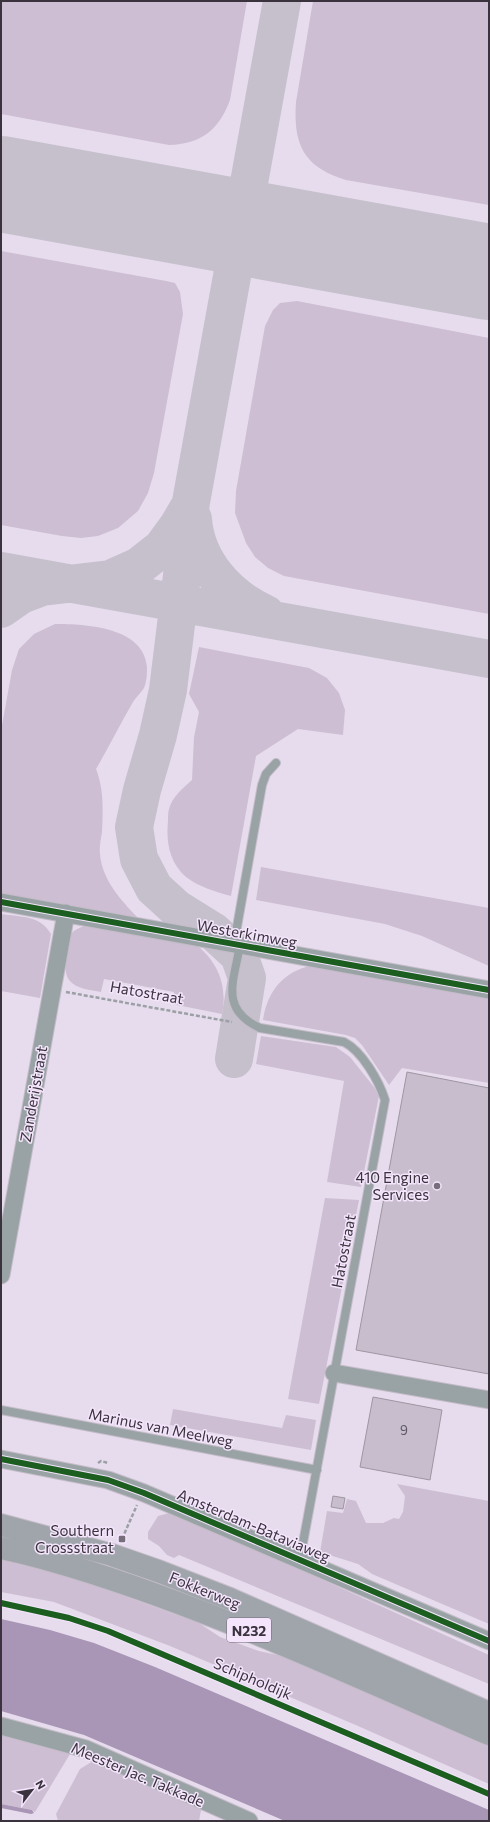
<svg xmlns="http://www.w3.org/2000/svg" width="490" height="1822" viewBox="0 0 490 1822" font-family="Commissioner,sans-serif">
<style>
.green{fill:#cdbed4}
.water{fill:#a995b5}
.lines{fill:none;stroke-linecap:round;stroke-linejoin:round}
.taxiway{stroke:#c6c0cc;stroke-width:38}
.runway{stroke:#c6c0cc;stroke-width:96}
.building{fill:#c7bdcd;stroke:#9e96a2}
.service-casing{stroke:#c4bcc8;stroke-width:10}
.minor-casing{stroke:#c4bcc8;stroke-width:19}
.primary-casing{stroke:#c4bcc8;stroke-width:24}
.path{stroke:#9ca0a5;stroke-width:2.5;stroke-dasharray:4 2;stroke-linecap:butt}
.service{stroke:#99a3a5;stroke-width:8}
.minor{stroke:#99a3a5;stroke-width:17}
.primary{stroke:#a0a5ac;stroke-width:22}
.cycleway-casing{stroke:#f4e5fc;stroke-width:8}
.cycleway{stroke:#1b5e20;stroke-width:6}
.poi-dot{fill:#776e7b;stroke:#f4e5fc;stroke-width:1.5}
.labels{text-anchor:middle;dominant-baseline:central;stroke-width:3;stroke-linejoin:round;paint-order:stroke}
.number-label{font-size:13px;fill:#5d5662}
.shield{fill:#f4e5fc;stroke:#726877;stroke-width:1}
.shield-label{font-size:14px;font-weight:bold;fill:#3a333e}
.street-label{font-size:15px;fill:#3a333e;stroke:#f4e5fc}
.poi-label{font-size:15px;fill:#3a333e;stroke:#f4e5fc;text-anchor:end}
</style>
<rect width="100%" height="100%" fill="#e7dced"/>
<!-- green -->
<path class="green" d="M1,1H247L230,100C219,130 201,144 169,145L1,114Z
M313,1H489V205L346,180C304,167 293,145 296,102Z
M1,251L166,281L175,283L180,292L183,314L154,473L148,493L138,511L118,528L98,536L81,538L62,536L1,525Z
M297,301L489,338V614L284,576L268,568L255,557L246,543L235,513L236,491L265,326L273,310L280,303Z
M55,624C86,624 144,627 147,667C147,673 147,681 144,688C141,693 136,697 133,702C120,724 109,747 96,769C104,789 103,811 102,832C101,839 99,847 100,854C102,880 121,900 138,918L1,893V731L12,670L19,649L34,634Z
M199,647L309,668L327,678L339,693L345,710L343,735L298,729L256,756L231,896C216,892 199,887 186,877C169,862 166,842 168,821C168,817 168,812 169,809C172,797 183,788 192,780L194,737L199,712L189,694Z
M261,867L489,908V966L422,936L385,924L256,900Z
M1,914C21,917 40,915 51,934L40,998L1,991Z
M87,925L194,943C217,960 228,985 222,1014L172,1004L174,992L104,979L101,992C91,990 76,989 69,980C62,971 66,944 71,934C75,929 81,927 87,925Z
M310,966L489,998V1083L402,1068L389,1085L362,1045L355,1038L346,1035L263,1020C267,992 283,972 310,966Z
M261,1036L336,1047L350,1057L374,1087L379,1096L361,1187L327,1182L344,1081L256,1064Z
M325,1198L359,1200L319,1404L288,1399Z
M173,1409L282,1428L286,1415L316,1420L311,1450L170,1425Z
M397,1484L489,1501V1624L372,1574L358,1564L320,1552L327,1511L343,1513L347,1499L356,1501L366,1523H383L394,1518L399,1519L403,1512L405,1496Z
M173,1512L489,1655V1684L179,1555L174,1558L167,1555L159,1546L148,1539V1532L158,1516Z
M1,1557L80,1580L199,1623L220,1637L259,1651L291,1658L489,1746V1784L358,1726L170,1646L54,1602L1,1592Z
M1,1733L49,1746L70,1754L35,1812L32,1810L1,1804Z
M93,1761L198,1806L201,1810L199,1821H58L56,1814L80,1769Z"/>
<!-- water -->
<path class="water" d="M1,1619L50,1630L94,1643L155,1667L489,1810V1821H285L84,1735L1,1711Z
M1,1804L32,1810L34,1813L31,1814L1,1808Z"/>
<g class="lines">
<!-- taxiway -->
<path class="taxiway" d="M193,218C222,218 235,214 247,186
M233,267L246,246L267,235L315,241
M193,519C196,562 228,597 266,614
M1,571L489,659
M1,609L21,595L42,587L110,579L139,566L162,548L178,526L188,509
M234,1059L247,978L239,955L214,932L177,909L154,888L139,859L134,827L142,790L158,735L168,690L191,502L282,1"/>
<!-- runway -->
<path class="runway" d="M1,184L489,272"/>
</g>
<!-- building -->
<path class="building" d="M407,1072L489,1088V1374L356,1350Z
M373,1397L442,1410L430,1480L360,1467Z
M333,1496L345,1498L343,1509L331,1507Z"/>
<g class="lines">
<!-- service casing -->
<g class="service-casing">
<path id="service" d="M234,944L262,785L266,774L276,763
M240,945C234,981 219,1009 260,1028L344,1042C362,1051 379,1081 385,1100L300,1559
M1,1410L317,1470"/>
</g>
<!-- minor casing -->
<g class="minor-casing">
<path id="minor" d="M1,902L489,990
M1,1275L66,913
M334,1373L489,1400
M1,1459L108,1480L144,1493L489,1641
M1,1726L86,1749L249,1821"/>
</g>
<!-- primary casing -->
<g class="primary-casing">
<path id="primary" d="M1,1525L112,1555L158,1571L230,1599L489,1713
M1,1548C53,1559 104,1576 154,1594C268,1635 378,1686 489,1734"/>
</g>
<!-- path -->
<path class="path" d="M66,992L232,1022
M98,1463L101,1461L108,1463
M122,1539L137,1505"/>
<!-- service -->
<use href="#service" class="service"/>
<!-- minor -->
<use href="#minor" class="minor"/>
<!-- primary -->
<use href="#primary" class="primary"/>
<!-- cycleway casing -->
<g class="cycleway-casing">
<path id="cycleway" d="M1,902L489,990
M1,1459L108,1480L144,1493L489,1641
M1,1603L69,1618L108,1631L489,1794"/>
</g>
<!-- cycleway -->
<use href="#cycleway" class="cycleway"/>
</g>
<!-- markers -->
<g class="poi-dot">
<circle cx="437" cy="1186" r="4"/>
<rect x="118" y="1535" width="8" height="8" rx="2"/>
</g>
<g class="labels">
<!-- number labels -->
<g class="number-label">
<text x="404" y="1430">9</text>
</g>
<!-- shield labels -->
<rect class="shield" x="227" y="1618" width="44" height="24" rx="3"/>
<g class="shield-label">
<text x="249" y="1630">N232</text>
</g>
<!-- street labels -->
<g class="street-label">
<text transform="translate(247 933) rotate(10)">Westerkimweg</text>
<text transform="translate(147 992) rotate(10)">Hatostraat</text>
<text transform="translate(33 1094) rotate(-80)">Zanderijstraat</text>
<text transform="translate(343 1251) rotate(-79)">Hatostraat</text>
<text transform="translate(161 1427) rotate(11)">Marinus van Meelweg</text>
<text transform="translate(254 1525) rotate(23)">Amsterdam-Bataviaweg</text>
<text transform="translate(205 1590) rotate(22)">Fokkerweg</text>
<text transform="translate(253 1678) rotate(23)">Schipholdijk</text>
<text transform="translate(138 1774) rotate(23)">Meester Jac. Takkade</text>
</g>
<!-- poi labels -->
<g class="poi-label">
<text x="429" y="1177">410 Engine<tspan x="429" dy="17">Services</tspan></text>
<text x="114" y="1530">Southern<tspan x="114" dy="17">Crossstraat</tspan></text>
</g>
</g>
<!-- border -->
<rect width="490" height="1822" fill="none" stroke="#3a333e" stroke-width="4"/>
<!-- north arrow -->
<g transform="translate(32 1790) rotate(59)" stroke="#f4e5fc" stroke-width="3" paint-order="stroke">
<path d="M0-3L7 15L0 10L-7 15Z" fill="#3a333e"/>
<text y="-6" font-size="11" font-weight="bold" text-anchor="middle" fill="#3a333e">N</text>
</g>
</svg>
